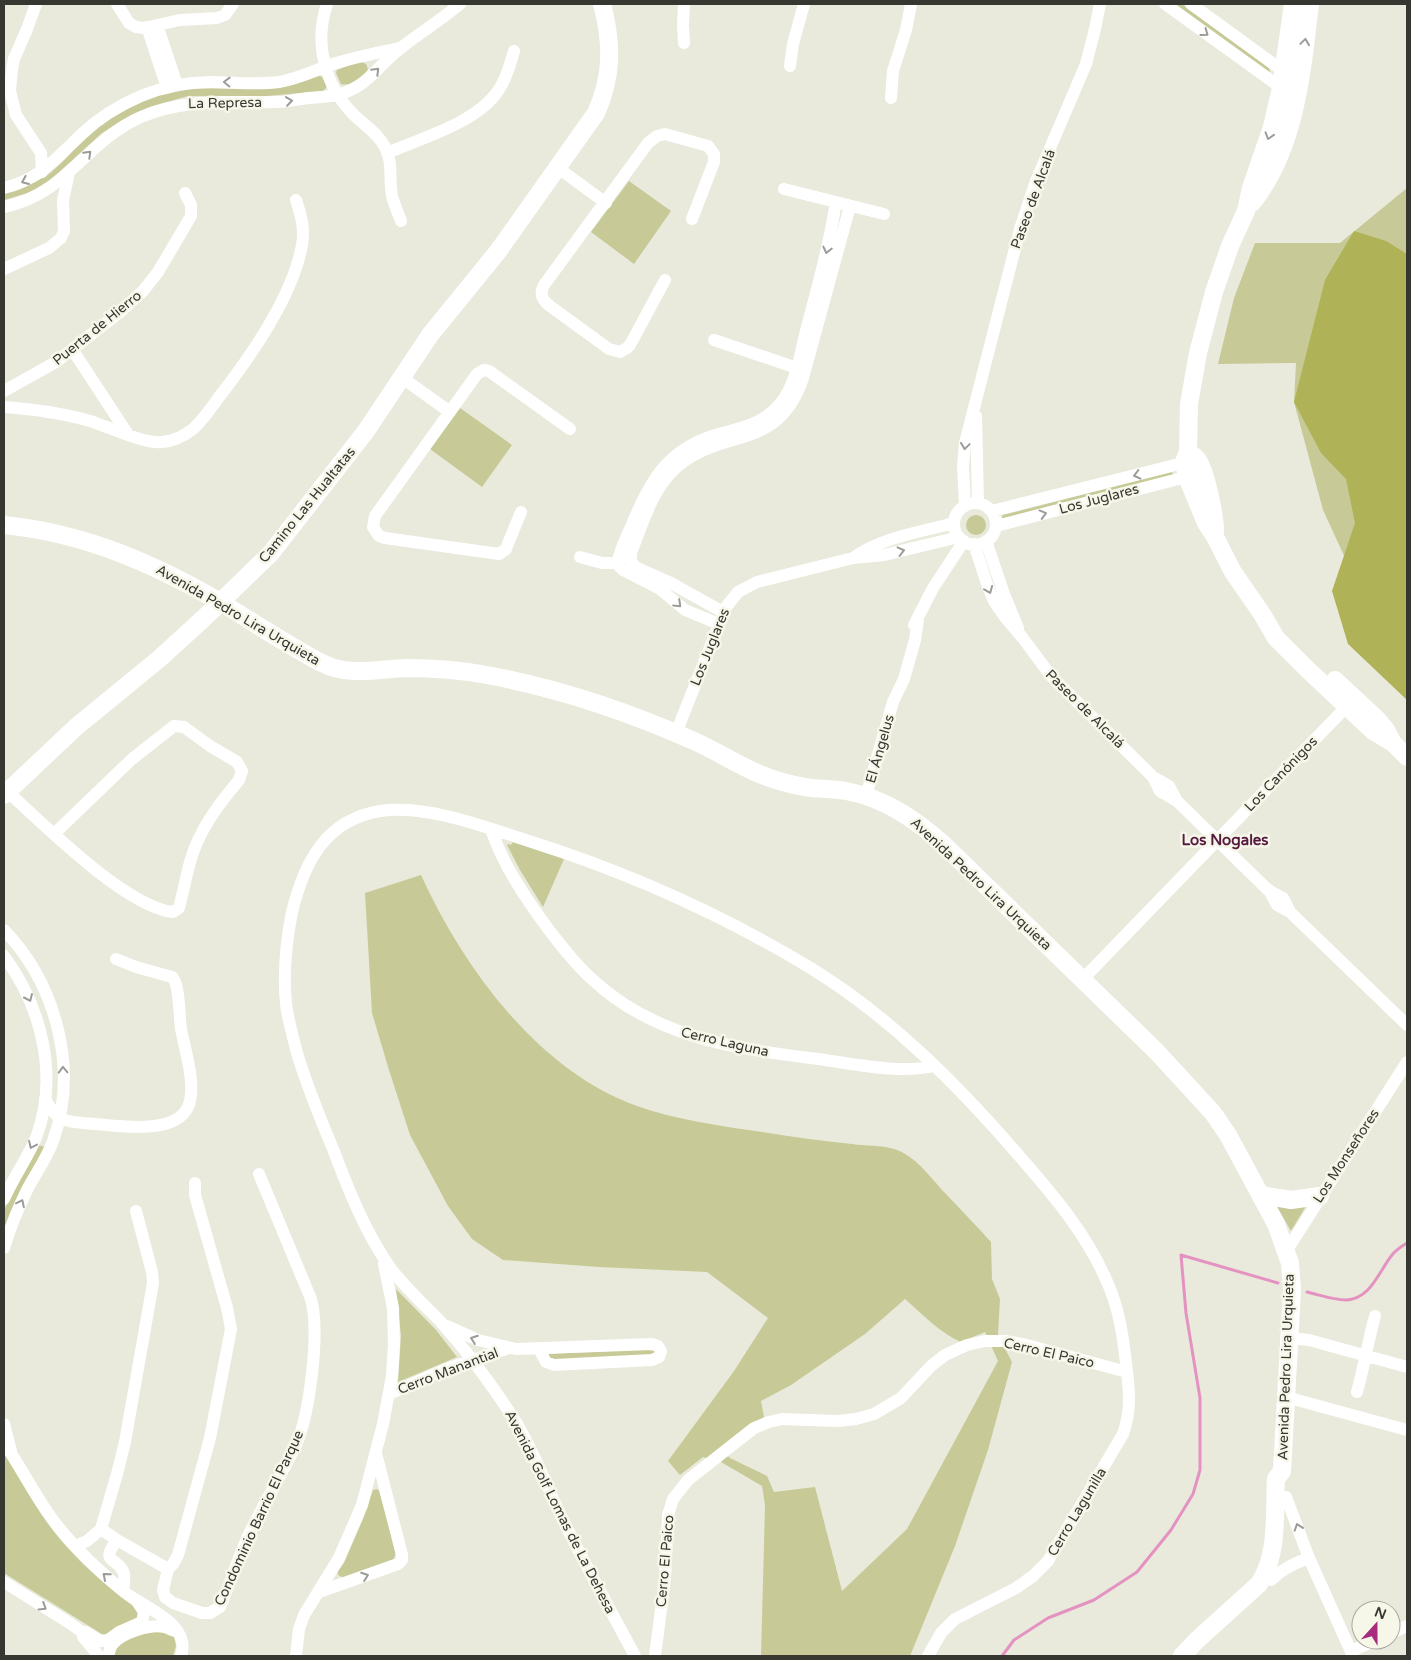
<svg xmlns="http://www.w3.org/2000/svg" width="1411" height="1660" viewBox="0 0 1411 1660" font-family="'Varela Round',sans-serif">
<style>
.green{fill:#c7ca96;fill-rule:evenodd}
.forest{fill:#afb256}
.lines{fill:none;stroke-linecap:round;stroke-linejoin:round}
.stream{stroke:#e492c1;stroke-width:3}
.street{stroke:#fff;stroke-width:12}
.secondary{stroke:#fff;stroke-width:18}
.oneway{stroke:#9b9b98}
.labels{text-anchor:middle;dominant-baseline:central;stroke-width:5;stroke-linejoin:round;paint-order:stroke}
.street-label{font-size:14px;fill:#373732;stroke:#f6f7e9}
.neighbourhood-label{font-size:15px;font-weight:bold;fill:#561a40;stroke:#f6f7e9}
</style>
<rect width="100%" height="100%" fill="#e9eadc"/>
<!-- green -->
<path class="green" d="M1174,4H1182L1269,68L1270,72H1266Z
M360,61L366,64L368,69C364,78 350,87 341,84L336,73L337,70Z
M319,76L323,77L327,85L326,88L323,91L267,96H188L153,106L132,115L102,133L46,184L31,192L4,200V193C19,188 36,183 49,174C62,164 73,150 84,139C105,120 132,104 159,95C197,83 237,92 276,88C291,86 305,81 319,76Z
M629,181L671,211L634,264L591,232Z
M1407,188V659L1374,621L1323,510L1294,402L1296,363L1218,364L1234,298L1255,243H1340Z
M460,408L512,445L482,487L430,449Z
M1172,472L1173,475L1004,520L1002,517L1003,515Z
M966 525a10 10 0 1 1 20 0a10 10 0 1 1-20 0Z
M513,842L564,859L543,907L520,870L507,845L509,844L511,845Z
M421,875C463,967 537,1070 637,1106C677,1120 721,1126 762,1132C792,1137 822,1141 852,1144C865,1146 881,1145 894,1149C915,1155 930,1177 945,1193C960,1209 976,1225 991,1242L992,1279L1000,1299L998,1335L1012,1362L988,1450L955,1546L910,1656H761L765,1505L762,1486L721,1462L703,1457L680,1475L668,1461L734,1371L768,1318L707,1272L599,1267L503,1260L472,1239L448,1206L410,1135L389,1070L372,1013L365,893ZM905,1299C922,1314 940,1333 961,1342L985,1332L998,1361L907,1529L842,1591L815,1487L774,1492L767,1476L730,1458L721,1450L764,1417L761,1401L791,1385L865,1334Z
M38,1145L45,1147L4,1231V1211L6,1206Z
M1276,1205L1306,1206L1291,1231Z
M396,1289L436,1330L457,1357L398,1382L401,1336Z
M656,1349L654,1355L552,1361L546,1354Z
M4,1453C23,1485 41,1518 66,1546C88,1571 115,1593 141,1612L142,1615L105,1636L4,1573Z
M377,1489L379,1491L396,1552L393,1561L344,1578L338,1575V1571L344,1563L363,1519L373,1490Z
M159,1629L174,1636L176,1646L173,1656H112C116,1637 143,1634 159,1629Z"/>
<!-- forest -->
<path class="forest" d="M1354,231L1386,241L1407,254V700L1348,644L1332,591L1355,523L1346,479L1321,453L1294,402L1325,280Z"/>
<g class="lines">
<!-- stream -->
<path class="stream" d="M1307,1292C1320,1295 1333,1300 1346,1300C1371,1299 1379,1271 1392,1255C1396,1250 1402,1246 1407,1243
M1002,1656L1014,1640L1048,1618L1094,1600L1137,1572L1171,1530L1193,1494L1200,1470V1398L1186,1313L1181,1255L1278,1283"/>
<!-- street -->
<path class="street" d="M36,4L27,29L14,59L12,69L10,91L16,115L41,153L42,172
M117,4L129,23L136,27L144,28L180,20L217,18L225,15L233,4
M327,4C314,43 324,84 353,114C364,125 378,133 385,147C393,162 389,179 392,196C394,204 398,213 401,221
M684,4L683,25L684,43
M1165,4L1287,92
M1191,4L1290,76
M157,25L177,85
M147,27L167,88
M790,66L793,44L804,4
M891,98L893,71L906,30L911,4
M387,153C422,138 476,123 498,91C506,79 510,65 514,51
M558,168L606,203
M4,188C41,179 57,157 83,133C100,117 120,105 141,96C163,87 187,82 211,82C233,82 257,85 279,82C298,79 315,70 333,64C355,57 377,53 399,48
M784,189L884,214
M4,207C67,194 86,141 141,117C186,98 228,103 276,102C287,102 298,99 309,98C321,97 332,97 343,93C369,85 381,62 402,47C421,32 441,20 460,4
M4,269L49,248L61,238L64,231L63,200L69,173
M665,280L630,345L627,348L620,352L609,349L550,306C542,300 539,294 544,285L648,143L657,136L665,134L708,146L714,154V162L692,219
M714,340L803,370
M72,349L127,433
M401,377L450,412
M4,391L56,362L120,312L143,291L158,272L191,216V205L185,193
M4,407C32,409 62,413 90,421C109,427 144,444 162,442C174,441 184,436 193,429C203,420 211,408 219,397C251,356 293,296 302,245C305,229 301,215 296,200
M976,416L978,503
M954 524a21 21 0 1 1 42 0a21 21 0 1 1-42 0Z
M965,506L963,466L965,443L1020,229L1036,181L1086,64L1095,29L1100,4
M992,511L1191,461
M521,512L507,546L506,549L499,554L385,538L379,536L373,527L375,516L477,374L484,370L489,371L570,429
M996,526L1194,475
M986,541L1004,594L1018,628
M974,544L988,587L994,601L1005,617L1022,637L1051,676L1153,777L1169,786L1177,801
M580,557L602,563H619
M853,558C882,537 921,532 954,523
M723,612L671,583L635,567L631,561V553C643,523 652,488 678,466C725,427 778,452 803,378L850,206
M719,624L685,610L660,589L623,570L619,566V557C622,545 628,534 633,522C651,479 668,450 715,435C739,428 762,425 779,405C797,384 800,353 807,327C818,286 829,245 836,202
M914,625L933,588L964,541
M676,733L726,607L738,592L757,582L853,558L884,555L959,537
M1153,777L1160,791L1177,801L1268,890L1283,898L1290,912
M7,791C43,824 126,907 173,912L179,908C183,893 186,877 190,862C199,830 218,805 239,780L242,771L237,762L210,746L184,727L174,726L132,759L54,834
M866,796L893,702L904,679L915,640L918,620
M491,829C503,865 526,899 549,930C563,948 577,966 594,981C656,1038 738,1049 818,1059C856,1064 897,1074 935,1066
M1269,890L1277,905L1290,912L1407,1025
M4,930C56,984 79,1069 53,1141C47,1158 36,1173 28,1188C18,1208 10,1228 4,1248
M4,956C42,1007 59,1077 36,1138C27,1159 13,1178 4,1199
M1082,980L1352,701
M45,1099C49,1106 54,1115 62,1119C72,1123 85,1123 95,1124C119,1126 175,1135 188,1107C197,1087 185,1050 181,1029C179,1017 180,984 172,977L136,967L116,959
M195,1183V1195L227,1308L231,1329L210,1438L178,1555L173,1564L168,1569L163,1590L165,1597L173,1603L202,1613H210L220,1607C230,1584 238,1559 248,1536C263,1505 281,1476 296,1445C310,1413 320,1332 311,1299L259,1174
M1287,1250L1407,1062
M447,1326L478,1340L516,1349L652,1344L658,1346L661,1351L659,1357L652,1360L554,1365L546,1362L539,1349
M1289,1338L1309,1340L1407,1367
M1357,1392C1364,1367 1368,1341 1375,1316
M389,1394L446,1369L506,1349
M1286,1397L1407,1430
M4,1424L11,1451
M4,1443C22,1468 35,1496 53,1520C73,1547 98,1570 123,1591C144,1608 192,1623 181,1656
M1286,1497L1309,1558L1353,1656
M101,1529L117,1540L168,1569
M117,1540C98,1565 119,1556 124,1574C125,1579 124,1585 123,1591
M75,1546L87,1541L101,1529L117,1474L125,1442L153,1283L152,1272L136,1211
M1271,1580C1282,1569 1294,1563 1309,1558
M4,1582L71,1624L82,1632H86L100,1641L108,1640L119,1632L142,1622L144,1612L138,1603
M319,1592L398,1564L402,1560V1555L377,1457
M1391,1633L1407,1626
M83,1637L99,1656
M1351,1651L1376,1640
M108,1656C109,1653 110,1648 112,1645C121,1633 150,1624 164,1627C168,1628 171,1630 175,1631
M296,1656L299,1629L304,1615L339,1558L362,1505L383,1424L392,1376L394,1344L393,1308L384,1264
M635,1656C611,1611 586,1566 563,1520C547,1487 534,1451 514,1419C492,1385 467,1351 440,1321C423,1304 406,1288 391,1269C365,1232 349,1191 333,1149C320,1118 307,1086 297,1053C293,1037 288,1020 286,1004C283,973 286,942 292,912C304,863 325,820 380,811C426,804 485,827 529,841C627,872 721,914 809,967C891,1017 959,1086 1021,1158C1055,1197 1088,1236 1108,1284C1119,1309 1123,1336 1126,1363C1129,1388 1132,1409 1123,1434L1048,1561L1033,1576L1016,1588L955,1619L941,1633L928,1656
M655,1656L665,1579L668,1515L673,1499L688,1480L754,1428L769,1422L782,1419L838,1421L856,1419L874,1414L901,1398L931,1366L945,1355L967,1345L985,1341H1005L1023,1344L1127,1372"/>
<!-- secondary -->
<path class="secondary" d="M1293,4L1281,88L1272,127L1251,188L1246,211L1230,246L1214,292L1198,353L1189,404L1188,451L1184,462L1187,477L1206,523L1214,535L1233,572L1262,614L1276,638L1307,669L1373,731L1393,743
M1252,203C1296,148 1302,71 1310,4
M1188,451C1191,454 1195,456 1197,459C1206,471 1215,516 1215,531
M4,525C86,533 160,566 230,608C252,622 273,635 295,648C307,655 318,662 331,667C355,675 381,669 406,668C433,668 460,670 487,675C557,688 629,712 694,741C719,752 742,768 767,777C781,782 796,786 811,788C823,789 835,789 846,791C884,798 915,819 943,844L1156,1051L1213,1113L1228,1135L1276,1224L1290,1263L1292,1290L1282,1471L1276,1479C1274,1513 1279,1554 1259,1584L1197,1640L1182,1656
M1335,680L1376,718L1386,730L1393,743L1407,757
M4,795L76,727L159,659L204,618L271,553L366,431L430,335L499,250L596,113C613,76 612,42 602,4
M1261,1195L1291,1200L1320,1196"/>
</g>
<!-- one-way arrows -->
<defs><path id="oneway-chevron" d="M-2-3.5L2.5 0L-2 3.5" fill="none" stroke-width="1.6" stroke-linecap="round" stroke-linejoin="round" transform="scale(1.25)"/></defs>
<g class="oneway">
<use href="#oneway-chevron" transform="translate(1205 33) rotate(36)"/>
<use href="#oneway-chevron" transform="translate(1305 42) rotate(-82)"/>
<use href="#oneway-chevron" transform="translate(376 71) rotate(-45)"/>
<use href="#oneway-chevron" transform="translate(227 82) rotate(-179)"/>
<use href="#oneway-chevron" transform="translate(289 101) rotate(-8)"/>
<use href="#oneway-chevron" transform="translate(1269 136) rotate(107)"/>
<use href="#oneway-chevron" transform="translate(88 154) rotate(-45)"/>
<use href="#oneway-chevron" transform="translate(25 181) rotate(157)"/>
<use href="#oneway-chevron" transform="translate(827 250) rotate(103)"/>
<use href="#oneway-chevron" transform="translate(965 446) rotate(98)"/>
<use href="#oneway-chevron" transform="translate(1137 475) rotate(166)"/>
<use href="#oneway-chevron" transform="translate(1043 514) rotate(-15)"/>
<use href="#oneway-chevron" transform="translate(901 551) rotate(-14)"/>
<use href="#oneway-chevron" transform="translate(989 590) rotate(68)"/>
<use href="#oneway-chevron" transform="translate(678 604) rotate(44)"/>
<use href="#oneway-chevron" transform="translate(29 998) rotate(66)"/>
<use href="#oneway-chevron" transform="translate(63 1070) rotate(-92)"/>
<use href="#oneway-chevron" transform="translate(32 1145) rotate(115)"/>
<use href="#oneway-chevron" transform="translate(21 1203) rotate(-64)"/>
<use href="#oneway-chevron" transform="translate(474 1339) rotate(-160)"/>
<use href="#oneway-chevron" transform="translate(1298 1527) rotate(-109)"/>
<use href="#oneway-chevron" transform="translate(106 1576) rotate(-139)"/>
<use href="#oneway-chevron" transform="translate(365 1576) rotate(-20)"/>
<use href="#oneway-chevron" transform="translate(43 1607) rotate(32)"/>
</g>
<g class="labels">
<!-- street labels -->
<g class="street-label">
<text transform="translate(225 103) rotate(-1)">La Represa</text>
<text transform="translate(1033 199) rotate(-70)">Paseo de Alcalá</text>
<text transform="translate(97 328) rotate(-39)">Puerta de Hierro</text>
<text transform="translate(1099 499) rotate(-15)">Los Juglares</text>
<text transform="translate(307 505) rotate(-51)">Camino Las Hualtatas</text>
<text transform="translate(238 615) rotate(30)">Avenida Pedro Lira Urquieta</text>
<text transform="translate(710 647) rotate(-68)">Los Juglares</text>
<text transform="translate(1085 709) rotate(45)">Paseo de Alcalá</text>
<text transform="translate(880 749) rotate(-74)">El Ángelus</text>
<text transform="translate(1281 774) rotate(-46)">Los Canónigos</text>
<text transform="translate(981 884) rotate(43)">Avenida Pedro Lira Urquieta</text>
<text transform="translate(725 1042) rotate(13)">Cerro Laguna</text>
<text transform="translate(1346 1156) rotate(-57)">Los Monseñores</text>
<text transform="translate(1049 1353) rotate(13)">Cerro El Paico</text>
<text transform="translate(1286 1367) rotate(-88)">Avenida Pedro Lira Urquieta</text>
<text transform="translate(448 1371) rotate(-21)">Cerro Manantial</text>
<text transform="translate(560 1512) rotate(63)">Avenida Golf Lomas de La Dehesa</text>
<text transform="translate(1077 1512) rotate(-59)">Cerro Lagunilla</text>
<text transform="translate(259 1518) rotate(-65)">Condominio Barrio El Parque</text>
<text transform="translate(665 1561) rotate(-85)">Cerro El Paico</text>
</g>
<!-- neighbourhood labels -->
<g class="neighbourhood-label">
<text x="1225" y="840">Los Nogales</text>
</g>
</g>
<!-- border -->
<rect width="1411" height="1660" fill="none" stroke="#373732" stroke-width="10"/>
<!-- north arrow -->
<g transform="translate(1376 1625) rotate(21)"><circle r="24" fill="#f6f7e9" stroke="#aaaaa0"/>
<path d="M0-4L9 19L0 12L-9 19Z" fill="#a82c7e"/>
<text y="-8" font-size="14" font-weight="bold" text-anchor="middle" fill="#373732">N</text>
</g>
</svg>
